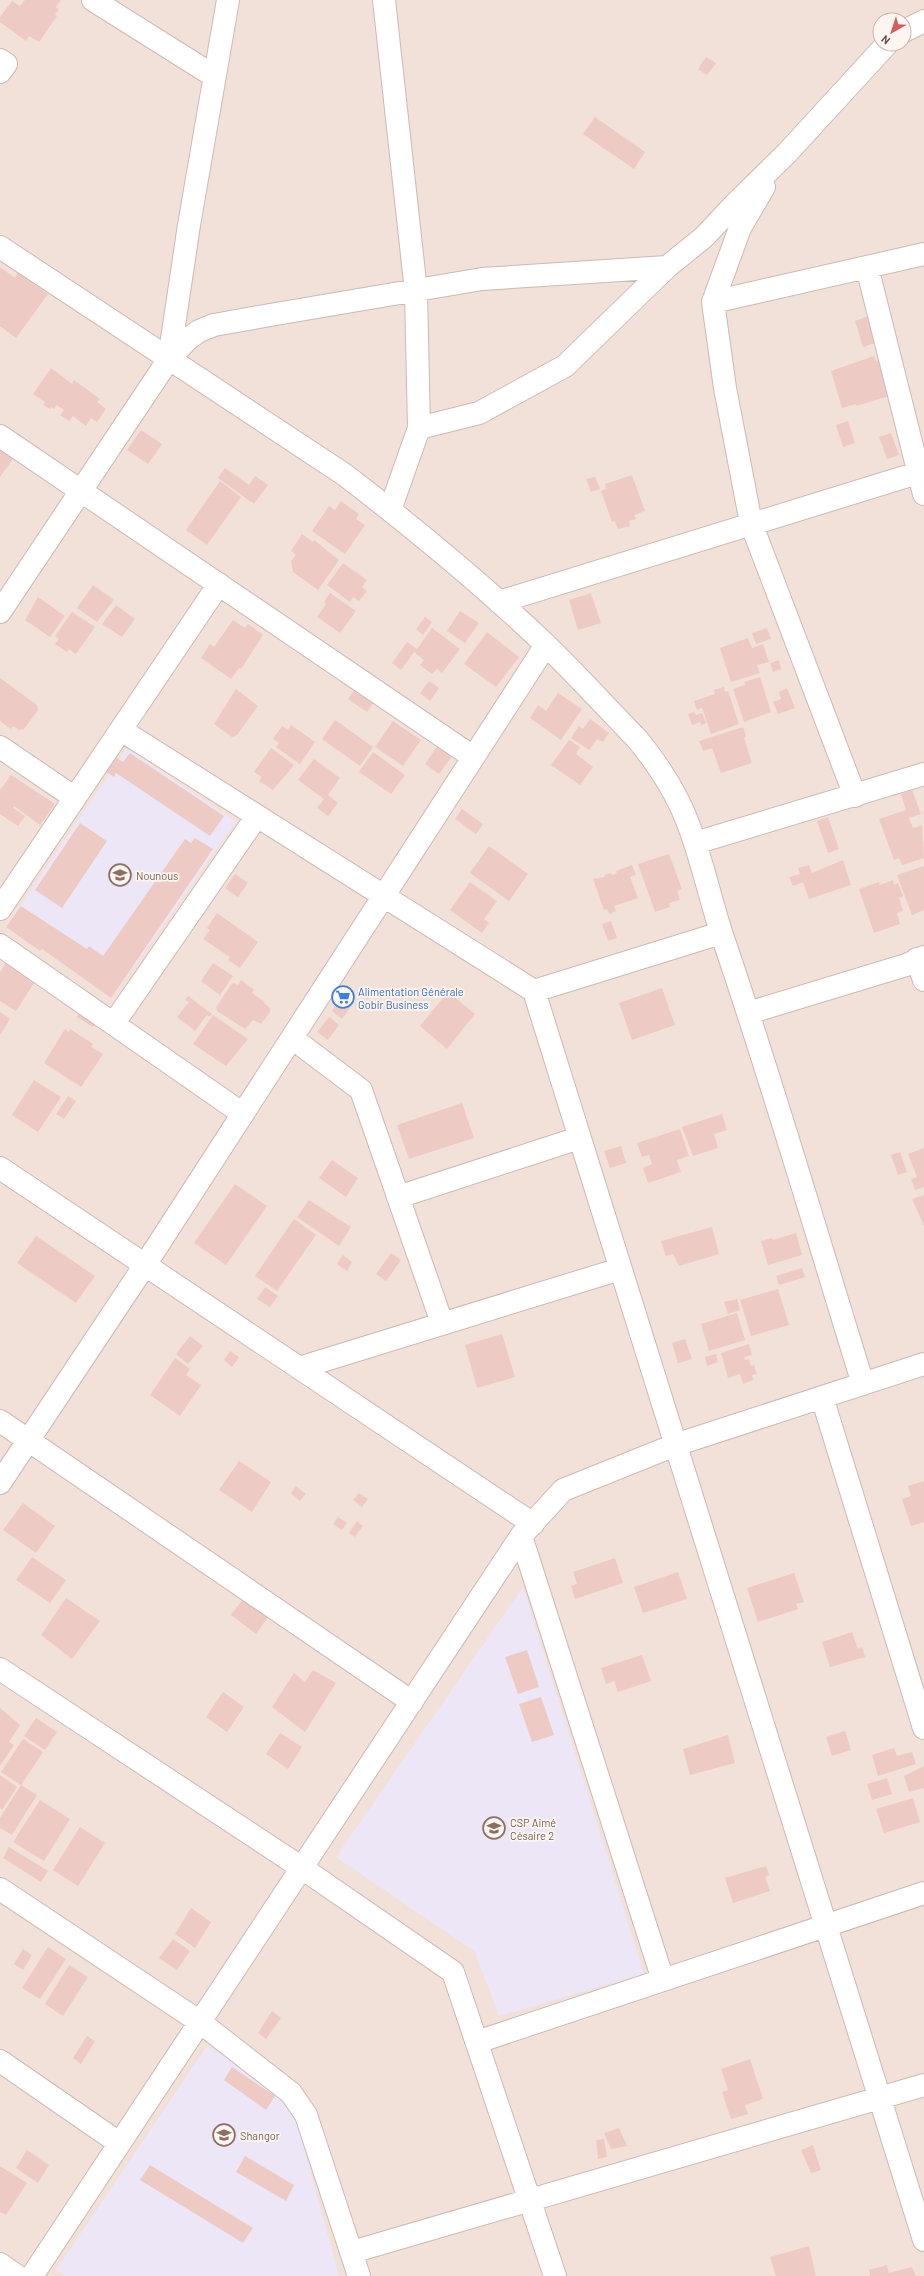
<svg xmlns="http://www.w3.org/2000/svg" width="924" height="2276" viewBox="0 0 924 2276" font-family="Barlow,sans-serif">
<style>
.residential{fill:#f1e1d9;fill-rule:evenodd}
.education{fill:#ede6f7}
.building{fill:#edcbc4}
.lines{fill:none;stroke-linecap:round;stroke-linejoin:round}
.minor-casing{stroke:#cdb9b4;stroke-width:24}
.minor{stroke:#fff;stroke-width:22}
.labels{text-anchor:middle;dominant-baseline:central;stroke-width:3.5;stroke-linejoin:round;paint-order:stroke}
.education-label{font-size:11px;fill:#785e54;stroke:#fdf5f0;text-anchor:start}
.shop-label{font-size:11px;fill:#366cbe;stroke:#fdf5f0;text-anchor:start}
</style>
<rect width="100%" height="100%" fill="#faf0ea"/>
<!-- residential -->
<path class="residential" d="M0,0H924V2276H0ZM880,20H904V44H880Z"/>
<!-- education -->
<path class="education" d="M127,748L236,822L111,998L42,949L40,951L6,927Z
M523,1587L644,1974L499,2016L475,1952L336,1857Z
M207,2046L290,2097L339,2276H64L56,2270Z"/>
<!-- building -->
<path class="building" d="M25,0H61L56,7L59,10L55,14L57,16L39,42L29,36L26,41L0,22V17L12,1L20,6Z
M706,57L716,63L707,75L698,69Z
M595,117L645,152L634,169L583,134Z
M0,267L15,278L18,272L48,294L16,338L0,326Z
M871,315L880,341L863,347L855,321Z
M874,356L876,361L883,358L895,394L856,406V404L842,408L831,371Z
M51,368L72,384L74,380L100,399L97,402L106,409L97,422L91,418L86,426L73,416L69,421L60,415L64,410L57,405L54,409L51,407L50,409L43,405L45,402L33,394Z
M848,421L855,443L843,447L836,425Z
M141,430L162,444L148,464L127,450Z
M891,433L899,455L887,459L879,437Z
M0,445L15,456L0,477Z
M225,468L249,485L255,476L268,485L254,504L218,478Z
M632,475L645,511L634,515L636,519L629,521L630,526L618,529L615,521L612,522L601,491L606,489L605,484Z
M595,477L600,489L591,492L586,479Z
M220,481L241,497L207,545L186,530Z
M341,501L359,514L356,519L365,525L345,554L312,531L329,506L335,510Z
M302,534L313,542L314,540L339,560L318,590L293,572L291,561L296,555L291,551Z
M343,563L367,580L362,587L367,591L359,601L353,597L350,602L327,585Z
M93,585L114,600L97,622L77,608Z
M330,593L356,611L340,633L317,617L326,604L324,602Z
M591,593L601,623L578,630L569,600Z
M38,597L65,616L50,637L25,620Z
M116,605L135,619L122,637L102,624Z
M460,611L479,623L465,643L447,631Z
M72,612L95,627L76,654L69,649L67,652L55,644L59,639L55,636Z
M425,617L432,622L423,635L416,629Z
M233,620L245,628L248,624L263,635L241,669L239,668L231,679L201,658L210,644L214,647Z
M432,628L460,649L442,673L437,669L432,674L420,665L424,660L414,652L401,670L392,663L407,642L417,649Z
M767,628L771,639L756,644L752,633Z
M487,632L519,657L496,687L464,664Z
M748,638L752,648L763,644L769,662L757,665L760,673L731,682L720,648Z
M779,660L781,669L773,672L770,663Z
M760,677L771,712L744,722L733,689L745,685L744,682Z
M0,678L37,705L38,710L24,729L19,730L13,726L11,729L0,721Z
M429,681L439,688L430,701L420,693Z
M359,683L378,696L367,712L348,699Z
M724,687L725,692L728,691L739,724L711,734L702,708L697,710L694,701L715,694L714,690Z
M787,688L795,708L778,714L773,702L781,699L779,692Z
M236,689L258,706L237,735L232,737L214,724Z
M558,693L582,709L561,740L530,718L538,705L546,711Z
M694,712L696,715L702,713L706,723L701,725L700,722L692,725L688,714Z
M590,719L609,733L603,742L597,739L589,750L571,738L579,726L583,729Z
M335,720L373,747L360,766L322,739Z
M393,721L421,740L403,766L375,747Z
M291,725L315,742L300,764L276,747L279,743L273,739L282,726L288,730Z
M743,727L746,737L744,738L752,763L721,773L712,748L703,751L699,741Z
M569,740L580,747L576,754L593,767L580,785L551,765Z
M440,742L455,752L439,774L425,764Z
M271,748L294,765L273,790L259,781L262,777L254,772Z
M373,752L405,775L391,794L359,772Z
M130,753L224,816L210,836L116,773L114,777L105,771L114,756L123,762Z
M314,759L340,778L328,795L338,803L328,816L317,808L324,799L298,780Z
M11,775L55,804L40,825L14,806L13,808L25,816L18,826L0,814V790Z
M912,790L921,814L909,818L913,828L922,825L924,858L902,865L899,858L894,860L879,819L906,810L901,794Z
M462,809L483,824L476,834L455,819Z
M828,817L839,849L828,853L817,821Z
M80,823L107,841L62,908L35,890Z
M195,838L213,849L111,998L42,949L40,951L6,927L21,906L87,949L89,946L103,956L185,839L191,843Z
M489,846L528,874L509,901L470,873Z
M669,854L682,889L677,891L680,900L669,903L670,907L655,912L638,864Z
M843,860L851,885L809,899L803,882L793,886L789,877L800,874L798,868L809,865L812,873Z
M632,865L636,875L630,877L638,898L614,906L616,911L609,914L607,909L604,910L593,879L605,877L604,875L611,873L612,875L617,873L616,871Z
M924,866V910L912,915L897,875Z
M235,874L248,883L238,897L225,888Z
M893,880L894,885L898,883L903,896L899,898L903,911L897,913L900,924L874,933L859,889L879,882L880,885Z
M470,882L497,901L484,919L489,923L482,933L450,910Z
M217,913L258,942L240,968L228,960L230,957L203,939L210,930L207,928Z
M611,921L617,938L608,941L602,924Z
M7,961L36,980L16,1011L0,1001V972Z
M213,963L233,976L220,995L201,981Z
M241,980L254,990L252,993L265,1002L264,1003L270,1008V1012L261,1024L253,1020L245,1029L217,1011L216,1007L231,985L233,983L238,985Z
M662,988L675,1025L632,1040L619,1003Z
M448,992L475,1014L447,1049L420,1026Z
M344,994L354,1002L342,1019L332,1011Z
M188,996L212,1014L209,1017L207,1015L195,1031L177,1017L189,1002L185,1000Z
M83,1007L99,1018L93,1027L77,1017Z
M0,1012L10,1019L0,1035Z
M213,1015L248,1039L226,1066L193,1044Z
M329,1017L339,1025L328,1040L317,1032Z
M65,1029L69,1032L70,1029L93,1044L91,1047L103,1054L81,1087L44,1063Z
M34,1080L61,1097L38,1132L12,1115Z
M68,1096L76,1101L64,1119L56,1114Z
M462,1103L474,1138L409,1159L397,1125Z
M722,1114L727,1130L714,1134L718,1148L693,1156L682,1127Z
M680,1129L689,1156L677,1160L681,1172L648,1183L643,1168L652,1164L649,1155L642,1157L637,1143Z
M621,1146L626,1163L610,1168L604,1151Z
M924,1148V1187L915,1190L911,1179L917,1177L908,1154Z
M900,1152L907,1172L898,1175L891,1155Z
M332,1160L358,1178L346,1197L319,1178Z
M235,1184L267,1206L226,1265L194,1243Z
M924,1195V1226L912,1199Z
M309,1200L351,1227L339,1246L297,1217Z
M294,1219L316,1235L277,1291L255,1276Z
M712,1227L719,1254L679,1266L673,1254L666,1256L661,1241Z
M796,1233L802,1255L768,1265L761,1241L772,1238L773,1240Z
M36,1236L95,1276L76,1303L17,1263Z
M391,1253L401,1260L386,1281L376,1274Z
M343,1255L352,1262L347,1271L337,1264Z
M802,1268L805,1277L779,1285L776,1276Z
M265,1287L278,1296L270,1307L257,1299Z
M778,1289L789,1325L751,1336L740,1300Z
M737,1299L740,1310L728,1314L724,1302Z
M737,1313L745,1340L709,1351L701,1324Z
M502,1334L515,1377L477,1388L465,1345Z
M190,1336L203,1346L188,1364L176,1354Z
M685,1339L692,1359L678,1363L672,1343Z
M749,1344L752,1355L744,1357L745,1360L749,1359L751,1366L754,1365L757,1374L752,1375L753,1380L743,1384L740,1374L728,1378L721,1353Z
M230,1351L239,1357L232,1367L224,1360Z
M716,1354L718,1362L707,1366L705,1357Z
M175,1358L190,1369L186,1375L201,1385L180,1416L150,1395Z
M239,1461L271,1482L252,1512L219,1490Z
M924,1481V1522L911,1526L902,1499L911,1496L908,1486Z
M296,1486L306,1494L300,1501L291,1493Z
M359,1493L368,1499L362,1507L353,1500Z
M23,1503L55,1526L36,1553L3,1530Z
M338,1517L347,1523L342,1530L333,1524Z
M357,1521L363,1526L355,1537L349,1533Z
M32,1557L66,1580L50,1603L16,1580Z
M615,1558L623,1583L575,1599L571,1586L577,1584L573,1572Z
M678,1572L687,1599L643,1613L634,1587Z
M794,1573L804,1602L796,1604L798,1609L758,1622L747,1588Z
M66,1598L100,1621L72,1659L41,1635Z
M243,1599L268,1617L256,1634L231,1615Z
M852,1632L858,1649L862,1647L865,1657L830,1667L822,1642Z
M527,1650L539,1687L518,1694L505,1657Z
M642,1655L651,1681L618,1692L614,1681L606,1684L601,1668Z
M313,1670L336,1683L305,1732L272,1707L294,1673L305,1682Z
M223,1692L244,1707L227,1732L206,1717Z
M541,1697L554,1735L532,1742L519,1704Z
M0,1708L20,1725L9,1742L14,1745L0,1766Z
M36,1718L57,1732L45,1750L24,1736Z
M845,1731L851,1750L832,1756L826,1737Z
M280,1733L302,1747L288,1769L266,1754Z
M728,1735L735,1763L690,1775L683,1749Z
M23,1739L43,1752L21,1785L1,1772Z
M894,1748L897,1756L912,1752L916,1764L878,1776L872,1755Z
M924,1766V1788L909,1792L904,1776Z
M0,1775L17,1787L2,1810L0,1808Z
M887,1778L892,1794L872,1800L867,1784Z
M21,1785L37,1795L12,1835L0,1828V1818Z
M913,1798L920,1822L884,1833L876,1809Z
M40,1800L70,1819L44,1861L13,1842Z
M80,1827L105,1843L78,1886L53,1870Z
M9,1847L48,1871L41,1882L3,1858Z
M766,1866L769,1875L765,1877L770,1891L733,1903L725,1878Z
M191,1908L211,1922L195,1948L175,1934Z
M173,1939L190,1951L177,1970L159,1958Z
M48,1947L66,1959L40,1999L22,1988Z
M23,1949L32,1955L23,1970L14,1964Z
M69,1965L88,1977L63,2016L45,2004Z
M272,2011L281,2018L266,2039L258,2033Z
M87,2036L95,2041L81,2064L73,2058Z
M750,2059L763,2099L745,2105L748,2114L731,2119L722,2092L728,2090L721,2069Z
M232,2067L275,2096L266,2110L224,2080Z
M619,2128L627,2146L611,2149L604,2133Z
M604,2139L607,2157L598,2159L596,2140Z
M813,2145L821,2170L811,2173L801,2150Z
M27,2150L49,2165L38,2183L16,2168Z
M245,2156L294,2185L286,2201L236,2172Z
M150,2165L253,2228L243,2243L140,2180Z
M0,2166L27,2183L6,2215L0,2212Z
M809,2246L816,2276H776L770,2257Z
M887,2265L889,2273L912,2267L916,2276H870L869,2270Z"/>
<g class="lines">
<!-- minor casing -->
<g class="minor-casing">
<path id="minor" d="M93,0L214,76
M384,0L416,291L419,428L390,510
M904,31L924,21
M0,60L6,64L0,72
M764,187L740,228L713,302L725,388L751,523L855,796
M0,247L345,475C414,528 482,584 545,644C577,675 607,708 638,740C659,766 678,795 689,826C703,863 711,903 724,941C774,1087 817,1236 863,1384
M867,267L924,494
M713,302L924,254
M169,359L189,225L228,0
M419,428L479,413L565,366L667,267
M0,436L473,757
M499,602L924,471
M0,612L169,359L188,339L199,331L214,325L270,315L482,279L667,267L704,237L736,203L787,153L887,44
M121,730L534,991L924,2240
M0,747L75,798
M695,843L924,774
M0,909L219,584
M0,945L243,1114
M917,959L924,980
M534,991L721,933
M748,1013L906,965L924,957
M114,1023L257,816
M292,1038L361,1090L442,1323
M0,1168L533,1524
M398,1197L579,1138
M299,1368L620,1269
M822,1397L924,1728
M0,1421L412,1702
M0,1483L145,1265L546,645
M521,1536L663,1980
M0,1669L302,1868L453,1972L555,2276
M0,1889L200,2022L291,2093L306,2115L359,2276
M477,2042L924,1893
M0,2061L119,2143
M352,2252L924,2085
M0,2264L17,2276
M32,2276L521,1536L563,1490L675,1445L924,1364"/>
</g>
<!-- minor -->
<use href="#minor" class="minor"/>
</g>
<!-- icons -->
<defs>
<g id="school-ring" transform="scale(1.15)"><circle r="9.5" fill="#fdf5f0" stroke="#8d6e63" stroke-width="1.5"/><path d="M0-5L7-2L0 1L-7-2ZM-4 1L0 2.5L4 1V4Q0 6-4 4Z" fill="#8d6e63"/></g>
<g id="supermarket-ring" transform="scale(1.15)"><circle r="9.5" fill="#fdf5f0" stroke="#3f7fe0" stroke-width="1.5"/><path d="M-6-5.5h2.5l.6 2H6L4.5 2H-2.5L-4.4-4H-6ZM-1.5 3.2a1.3 1.3 0 1 0 .1 0ZM3 3.2a1.3 1.3 0 1 0 .1 0Z" fill="#3f7fe0"/></g>
</defs>
<g fill-rule="evenodd">
<use href="#school-ring" x="120" y="875"/>
<use href="#supermarket-ring" x="343" y="997"/>
<use href="#school-ring" x="494" y="1828"/>
<use href="#school-ring" x="224" y="2135"/>
</g>
<g class="labels">
<!-- education labels -->
<g class="education-label">
<text x="136" y="875">Nounous</text>
<text x="510" y="1822">CSP Aimé<tspan x="510" dy="13">Césaire 2</tspan></text>
<text x="240" y="2135">Shangor</text>
</g>
<!-- shop labels -->
<g class="shop-label">
<text x="358" y="991">Alimentation Générale<tspan x="358" dy="13">Gobir Business</tspan></text>
</g>
</g>
<!-- north arrow -->
<g transform="translate(892 32) rotate(219)"><circle r="19" fill="#fdf5f0" stroke="#c5b5b0"/>
<path d="M0-3L7 15L0 10L-7 15Z" fill="#d65d5d"/>
<text y="-6" font-size="11" font-weight="bold" text-anchor="middle" fill="#725450">N</text>
</g>
</svg>
